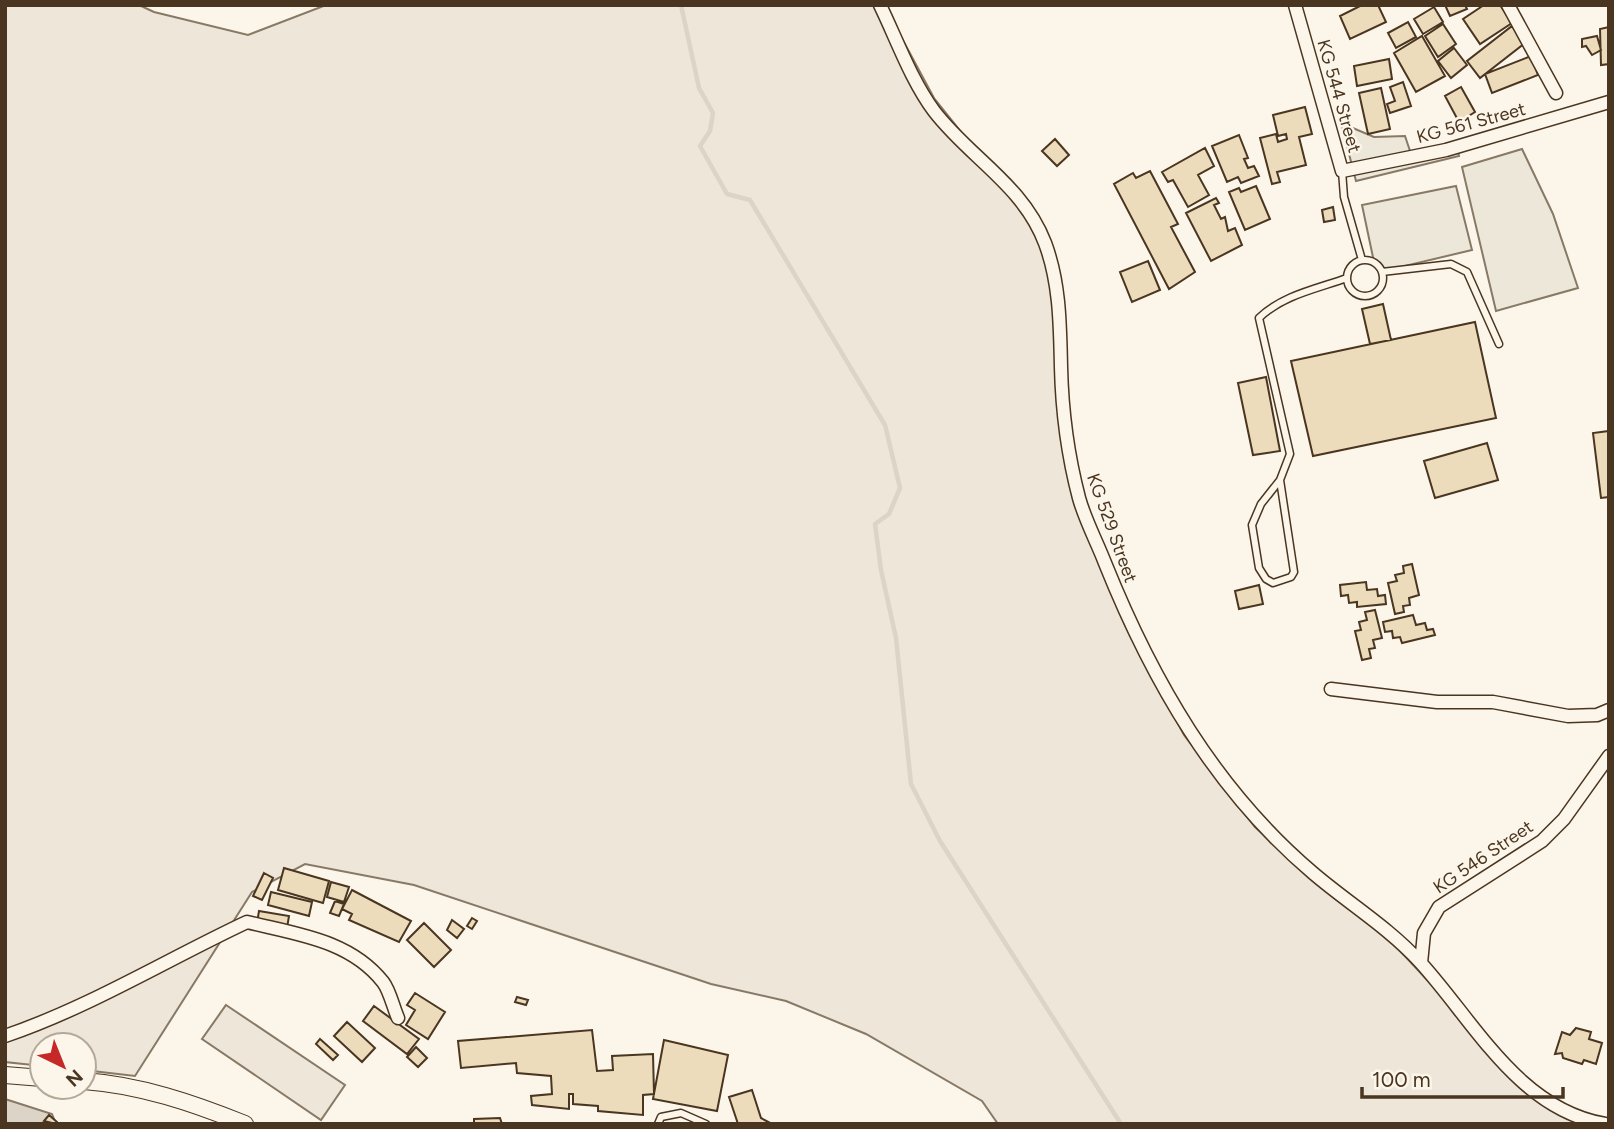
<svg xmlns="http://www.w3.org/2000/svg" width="1614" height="1129" viewBox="0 0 1614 1129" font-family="Figtree,sans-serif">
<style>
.green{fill:#ede6d9;stroke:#887966;stroke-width:2}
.parking{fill:#ede7d9;stroke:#887966;stroke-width:2}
.water{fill:#dcd4c6;stroke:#887966;stroke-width:2}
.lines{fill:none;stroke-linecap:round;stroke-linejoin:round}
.stream{stroke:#dcd4c6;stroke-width:4.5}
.building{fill:#ecdcbc;stroke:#4a3520;stroke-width:2}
.service-casing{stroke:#4a3520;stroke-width:9}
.minor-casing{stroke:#4a3520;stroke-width:15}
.tertiary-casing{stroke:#4a3520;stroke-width:18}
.service{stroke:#fbf6e9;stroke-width:6}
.minor{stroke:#fbf6e9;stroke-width:12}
.tertiary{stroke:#fbf6e9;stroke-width:16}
.labels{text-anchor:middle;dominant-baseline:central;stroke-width:5;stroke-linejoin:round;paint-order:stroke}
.street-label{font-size:18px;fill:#4a3520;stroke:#fbf6e9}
</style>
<rect width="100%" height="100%" fill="#fbf6e9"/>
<!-- green -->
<path class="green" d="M5,5H139L154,12L248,35L326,5H884L934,98L1033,222L1056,298L1072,451L1093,536L1125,625L1184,735L1255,827L1322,888L1390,940L1534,1095L1593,1124H998L982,1101L866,1034L786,1001L711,984L414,885L305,864L252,892L135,1076L84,1070V1045H42V1066L5,1062Z
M226,1005L345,1085L321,1120L202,1039Z"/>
<!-- parking -->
<path class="parking" d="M1341,123L1374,137L1405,136L1411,154L1457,147L1459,156L1356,181Z
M1522,149L1553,214L1578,288L1496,311L1462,167Z
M1456,186L1472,250L1388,270L1374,262L1362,205Z"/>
<!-- water -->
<path class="water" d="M5,1099L52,1114L56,1124H5Z"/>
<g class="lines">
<!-- stream -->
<path class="stream" d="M681,5L699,88L713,113L710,131L700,146L727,194L750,200L885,425L900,488L889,514L875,524L881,570L896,638L911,784L940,841L1121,1124"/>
</g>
<!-- building -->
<path class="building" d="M1362,5H1378L1386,22L1350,39L1340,16Z
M1445,5H1465L1467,9L1450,16Z
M1484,5H1500L1512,23L1480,44L1463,19Z
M1434,7L1443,22L1423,34L1414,19Z
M1408,22L1416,37L1396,48L1388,33Z
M1443,24L1456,44L1438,57L1425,36Z
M1512,26L1525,43L1480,78L1467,61Z
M1609,27V64L1601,65L1600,29Z
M1422,36L1445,76L1416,92L1394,53Z
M1597,36L1601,50L1592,55L1586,46L1582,47V39Z
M1454,48L1467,65L1451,78L1438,61Z
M1531,56L1538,75L1492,93L1485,74Z
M1389,59L1392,79L1357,86L1354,66Z
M1403,82L1411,106L1390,113L1387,104L1395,101L1390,87Z
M1461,87L1475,112L1459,122L1445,96Z
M1381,88L1390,129L1368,134L1359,93Z
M1305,107L1312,134L1299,137L1306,165L1277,172L1280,182L1272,184L1260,138L1276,134L1278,142L1287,139L1286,134L1278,136L1273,115Z
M1239,135L1248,158L1244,159L1248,168L1254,166L1259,176L1241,183L1238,177L1227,182L1212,146Z
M1055,139L1069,155L1057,166L1042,151Z
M1205,148L1214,166L1198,175L1209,195L1188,207L1173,180L1168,182L1162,172Z
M1150,171L1178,224L1171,227L1195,272L1169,289L1114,184L1133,173L1136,178Z
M1256,186L1270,219L1245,230L1229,192L1239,188L1241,192Z
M1216,198L1219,203L1214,205L1221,219L1225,217L1228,231L1235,228L1242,245L1211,261L1186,213Z
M1333,207L1335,220L1324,222L1322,210Z
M1148,261L1160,290L1132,302L1120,272Z
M1383,304L1391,340L1370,344L1362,309Z
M1475,322L1496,418L1313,456L1291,361Z
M1266,377L1280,451L1253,455L1238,383Z
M1609,431V497L1601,498L1593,433Z
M1487,443L1498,480L1435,498L1424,461Z
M1412,564L1419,595L1409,598L1410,605L1403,606L1404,612L1395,614L1388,583L1397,581L1395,575L1404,573L1403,566Z
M1366,582L1367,590L1377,589L1378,596L1385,595L1386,604L1357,607V602L1349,603L1348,595L1341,596L1340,585Z
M1259,585L1263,604L1239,609L1235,591Z
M1375,610L1382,638L1373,640L1375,648L1369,649L1371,658L1362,660L1355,631L1361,630L1359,622L1367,620L1365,612Z
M1413,615L1416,625L1425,623L1427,630L1433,629L1435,635L1402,643L1400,637L1393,638L1392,631L1385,632L1383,622Z
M284,868L329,881L323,903L278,890Z
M264,873L273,878L262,900L253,896Z
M331,882L349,887L344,902L327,897Z
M352,890L411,921L399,942L349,920L352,914L342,909Z
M271,892L312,902L309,916L268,905Z
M335,901L344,904L339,916L330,913Z
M259,911L289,916L287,928L257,923Z
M472,918L477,921L472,929L467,926Z
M452,920L464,929L457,938L447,930Z
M424,923L451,950L434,967L407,940Z
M415,993L445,1012L428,1039L406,1025L415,1010L407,1005Z
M517,997L528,1000L526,1005L515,1002Z
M374,1006L419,1039L407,1054L363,1021Z
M347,1022L375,1048L362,1062L334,1036Z
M1576,1028L1591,1032L1589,1039L1602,1043L1596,1064L1584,1060L1582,1064L1563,1058L1562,1053L1555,1054L1562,1032L1570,1035Z
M592,1030L597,1071L613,1070L612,1056L653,1054L654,1094L643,1095V1115L598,1111V1106L573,1104V1094H569V1109L532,1105L531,1096L552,1094L551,1076L517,1073L516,1063L461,1068L458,1041Z
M320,1039L338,1055L333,1060L316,1044Z
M664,1040L728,1055L717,1111L653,1099Z
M416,1047L427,1058L418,1067L407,1057Z
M752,1090L761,1118L772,1124H738L729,1097Z
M49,1115L57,1122L56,1124L44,1121Z
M500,1118L502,1124H474V1119Z"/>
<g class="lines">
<!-- service casing -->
<g class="service-casing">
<path id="service" d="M1342,171L1344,197L1362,260
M1347 278a18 18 0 1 1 36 0a18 18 0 1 1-36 0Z
M1382,272L1451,264L1467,272L1499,344
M1280,480L1294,572L1291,577L1273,583L1266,579L1259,568L1252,525L1261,504L1280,480L1290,454L1259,318C1283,295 1316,289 1347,278
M658,1124L661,1117L681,1113L706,1124"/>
</g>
<!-- minor casing -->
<g class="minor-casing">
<path id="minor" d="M880,5C897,40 911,80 934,111C970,158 1023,185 1045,243C1060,283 1060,325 1061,367C1062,411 1068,456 1079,498C1085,520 1097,542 1105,563C1152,680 1215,790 1313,873C1348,903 1388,927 1420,962C1474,1021 1518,1109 1605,1124
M1295,5L1342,171L1446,150L1609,102
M1508,5L1556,93
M1331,689L1437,702H1493L1568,716L1597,715L1609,710
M1421,963L1424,933L1439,907L1542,841L1564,819L1609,756
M5,1036C90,1007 166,960 247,922C296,934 350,940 383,982C390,991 393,1007 398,1018"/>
</g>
<!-- tertiary casing -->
<g class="tertiary-casing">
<path id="tertiary" d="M5,1075L42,1078
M84,1081C140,1085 193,1103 245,1124"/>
</g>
<!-- service -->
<use href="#service" class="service"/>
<!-- minor -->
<use href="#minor" class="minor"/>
<!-- tertiary -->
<use href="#tertiary" class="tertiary"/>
</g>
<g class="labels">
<!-- street labels -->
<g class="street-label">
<text transform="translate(1339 96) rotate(74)">KG 544 Street</text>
<text transform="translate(1471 123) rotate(-15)">KG 561 Street</text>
<text transform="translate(1112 528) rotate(70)">KG 529 Street</text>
<text transform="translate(1483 857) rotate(-34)">KG 546 Street</text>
</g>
</g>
<!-- border -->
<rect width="1614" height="1129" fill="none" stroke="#4a3520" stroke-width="14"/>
<!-- north arrow -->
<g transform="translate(63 1066) rotate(137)"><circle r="33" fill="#fbf6e9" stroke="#b4a999" stroke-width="2"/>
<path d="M0-5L12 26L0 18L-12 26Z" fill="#c62828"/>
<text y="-10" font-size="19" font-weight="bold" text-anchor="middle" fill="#4a3520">N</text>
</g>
<!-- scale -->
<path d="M1362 1087v10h201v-10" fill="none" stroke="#4a3520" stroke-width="3.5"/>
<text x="1372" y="1087" font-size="21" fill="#4a3520" stroke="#fbf6e9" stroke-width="5" paint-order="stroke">100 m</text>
</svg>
